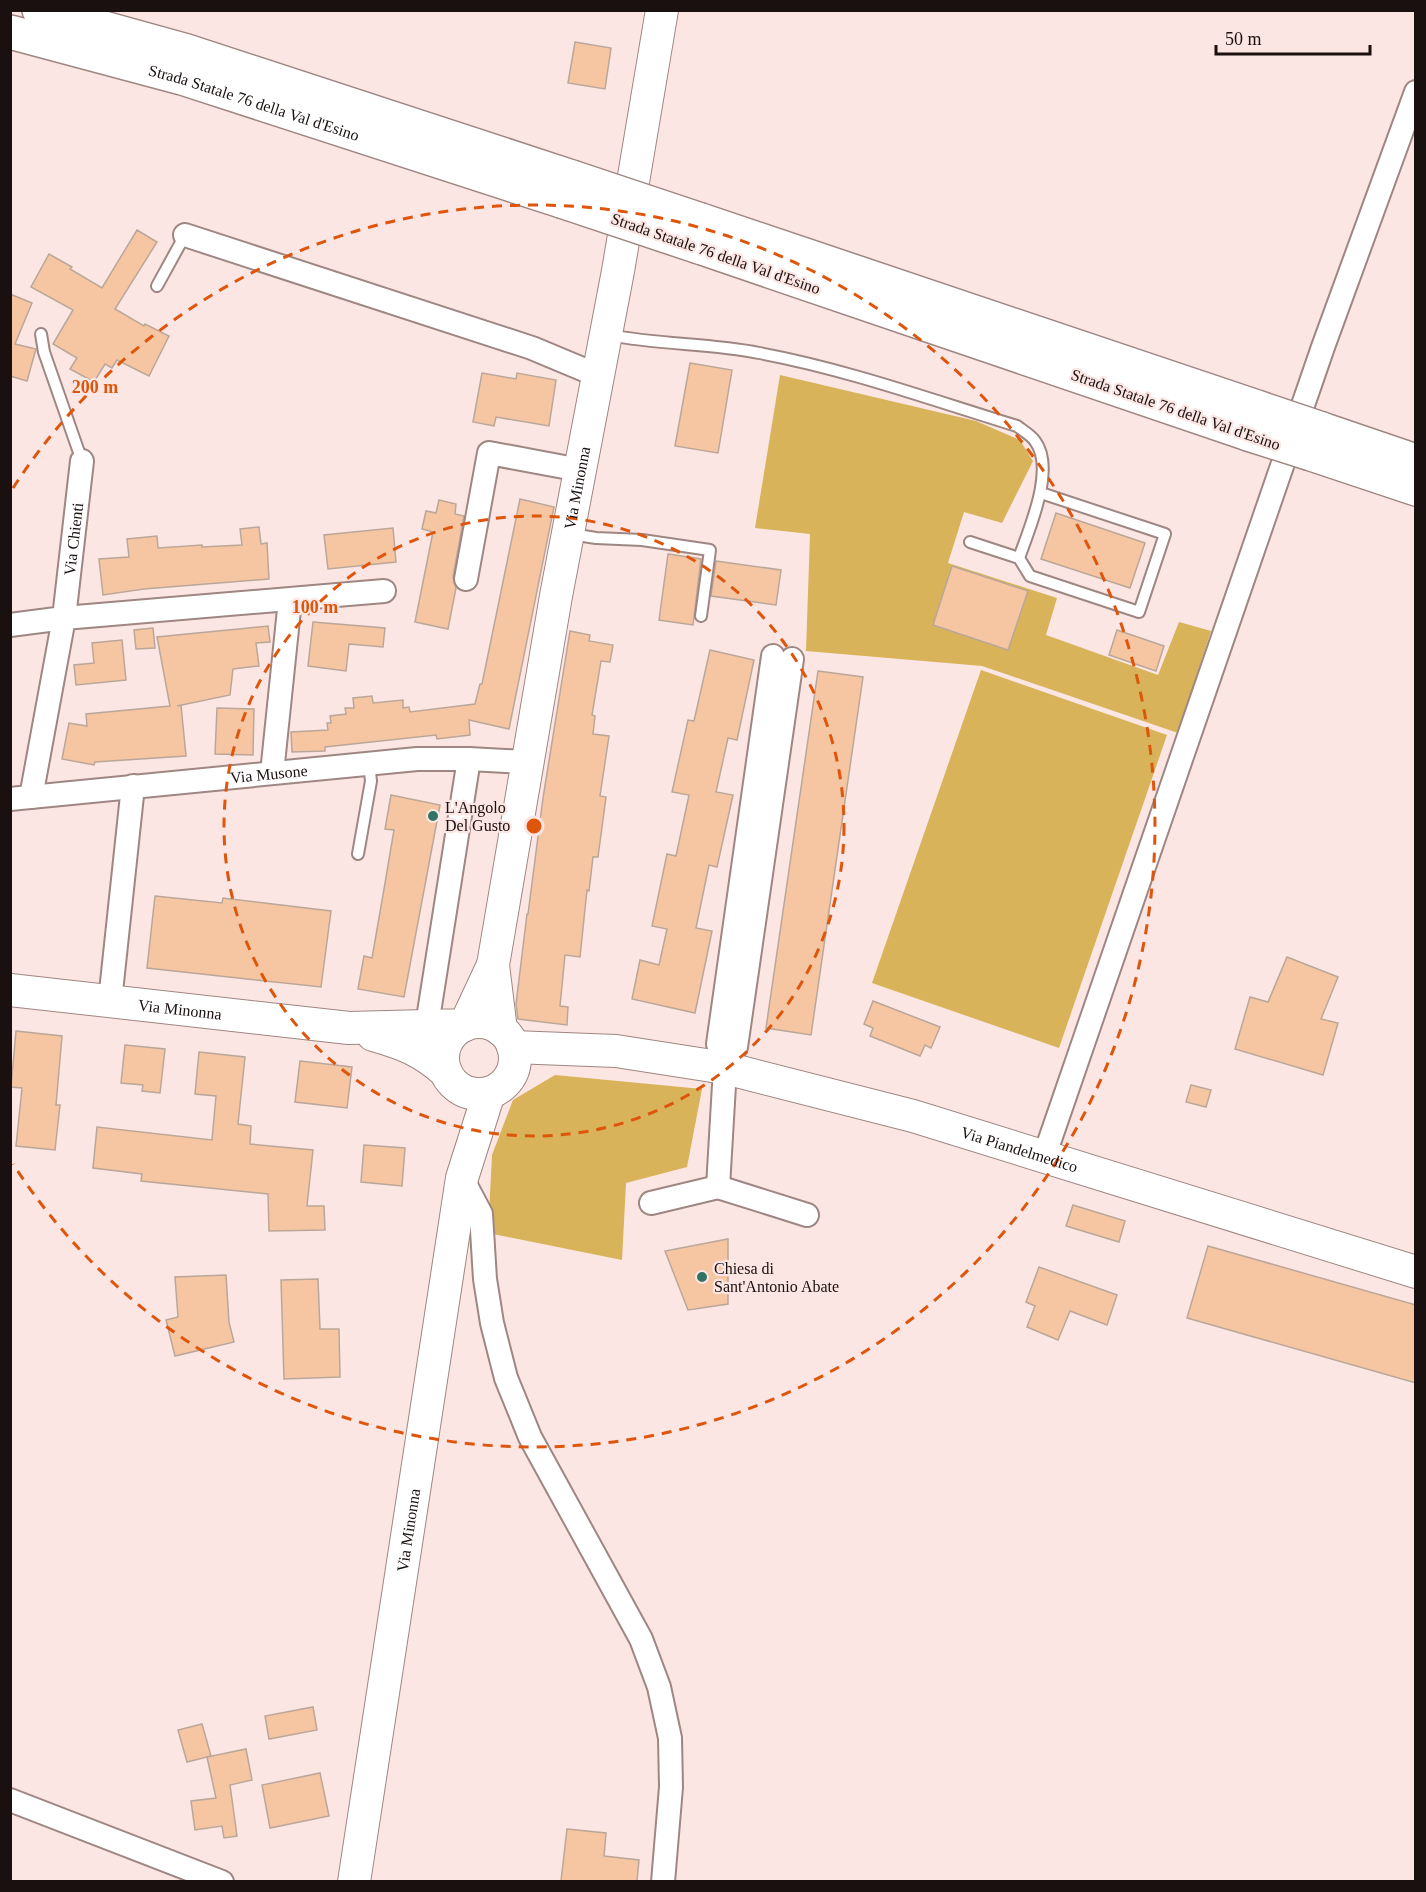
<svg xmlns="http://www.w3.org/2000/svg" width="1426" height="1892" font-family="Georgia,serif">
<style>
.green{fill:#d8b359}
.building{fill:#f6c6a3;stroke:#bba799;stroke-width:1.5}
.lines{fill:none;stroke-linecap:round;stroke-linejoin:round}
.lane-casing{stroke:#9e8682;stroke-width:14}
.street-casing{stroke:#9e8682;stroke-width:26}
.secondary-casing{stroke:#9e8682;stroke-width:34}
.highway-casing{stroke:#9e8682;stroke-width:36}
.lane{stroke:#fff;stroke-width:10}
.street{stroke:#fff;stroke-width:22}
.secondary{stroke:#fff;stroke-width:32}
.highway{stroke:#fff;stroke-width:33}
.highway-bridge-casing{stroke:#9e8682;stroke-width:36;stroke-linecap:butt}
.highway-bridge{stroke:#fff;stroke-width:33}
.ring{fill:none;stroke:#de550c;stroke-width:3;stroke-dasharray:10 8}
.poi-dot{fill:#317365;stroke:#fce6e3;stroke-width:2}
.labels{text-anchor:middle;stroke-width:4.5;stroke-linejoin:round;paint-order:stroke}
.street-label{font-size:16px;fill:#19100f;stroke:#fce6e3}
.poi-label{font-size:16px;fill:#19100f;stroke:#fce6e3;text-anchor:start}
.centre{fill:#de550c;stroke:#fce6e3;stroke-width:3}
.ring-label{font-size:18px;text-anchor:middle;font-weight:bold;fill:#de550c;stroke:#fce6e3;stroke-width:4.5;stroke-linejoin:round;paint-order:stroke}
</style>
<rect width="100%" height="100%" fill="#fce6e3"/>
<g class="green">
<path d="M 780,375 L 976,421 L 1020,440 L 1033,461 L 1002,523 L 964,512 L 948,563 L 1057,598 L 1046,635 L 1158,675 L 1179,622 L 1211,631 L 1178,733 L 982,666 L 806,651 L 810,534 L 755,528 Z"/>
<path d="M 981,670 L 1167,735 L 1059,1048 L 872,983 Z"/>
<path d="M 555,1075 L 702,1089 L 687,1167 L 626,1183 L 622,1260 L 488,1233 L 492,1155 L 513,1100 Z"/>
</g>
<g class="building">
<path d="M 575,42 L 611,48 L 605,89 L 568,83 Z"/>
<path d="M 137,230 L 157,242 L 115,309 L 144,326 L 145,324 L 169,336 L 149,376 L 117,360 L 112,368 L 105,364 L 94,382 L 70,369 L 77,358 L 53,344 L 73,310 L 31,287 L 49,254 L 72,267 L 70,269 L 102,288 Z"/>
<path d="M 10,294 L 32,303 L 15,344 L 36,349 L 27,381 L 10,376 Z"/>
<path d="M 690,363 L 732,370 L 718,453 L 675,446 Z"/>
<path d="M 482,373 L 516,379 L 517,373 L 556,380 L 549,426 L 496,417 L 494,426 L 473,422 Z"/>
<path d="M 520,499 L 554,507 L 509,729 L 469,720 L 470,735 L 437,739 L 436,735 L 325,747 L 325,751 L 292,752 L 291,732 L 328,730 L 327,723 L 331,723 L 330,716 L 346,714 L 345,708 L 354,708 L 353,698 L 372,696 L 373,703 L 403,700 L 403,708 L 409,707 L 410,712 L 475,704 L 480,684 L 482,684 Z"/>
<path d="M 439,500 L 456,504 L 455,514 L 464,516 L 453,577 L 456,588 L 448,629 L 415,622 L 433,532 L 422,529 L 426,511 L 436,513 Z"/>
<path d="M 1056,513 L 1145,543 L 1130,588 L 1041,559 Z"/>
<path d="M 259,527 L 261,544 L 267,543 L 269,579 L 144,589 L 103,595 L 99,559 L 129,557 L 127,539 L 157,536 L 158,548 L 202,545 L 202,547 L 242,545 L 240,529 Z"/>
<path d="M 393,528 L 396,562 L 328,569 L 324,535 Z"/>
<path d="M 668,554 L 701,559 L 693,625 L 659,620 Z"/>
<path d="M 716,561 L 781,570 L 776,605 L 711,596 Z"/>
<path d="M 952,566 L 1028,591 L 1008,650 L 933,625 Z"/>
<path d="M 313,622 L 385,628 L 383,647 L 349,644 L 346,671 L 308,666 Z"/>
<path d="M 268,626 L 270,642 L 256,643 L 259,666 L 233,669 L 230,695 L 177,706 L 181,705 L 186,756 L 95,762 L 94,765 L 62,759 L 69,723 L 87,726 L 86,714 L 170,706 L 157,637 Z"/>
<path d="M 153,628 L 155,648 L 136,649 L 134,630 Z"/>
<path d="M 1117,630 L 1164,646 L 1156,671 L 1109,655 Z"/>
<path d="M 570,631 L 590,635 L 589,641 L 613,645 L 610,662 L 601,661 L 592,715 L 595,716 L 593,734 L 609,736 L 600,796 L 606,797 L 598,857 L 593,857 L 589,891 L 587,890 L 580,957 L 565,955 L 560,1006 L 568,1007 L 567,1025 L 518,1019 L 516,1004 L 527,914 L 528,914 L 543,798 Z"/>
<path d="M 122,640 L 126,680 L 76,685 L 74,665 L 94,663 L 92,643 Z"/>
<path d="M 710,650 L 754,660 L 737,740 L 728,738 L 716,792 L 733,795 L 717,867 L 709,865 L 696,928 L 712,931 L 695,1013 L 632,999 L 640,960 L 659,965 L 667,929 L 652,926 L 667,854 L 676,856 L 689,795 L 672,792 L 688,720 L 694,721 Z"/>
<path d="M 818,671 L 863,677 L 811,1035 L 766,1028 Z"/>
<path d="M 217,708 L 254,709 L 253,755 L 215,754 Z"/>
<path d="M 391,795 L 440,805 L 404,997 L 358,989 L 364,956 L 372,958 L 383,895 L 394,830 L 385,829 Z"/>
<path d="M 155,896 L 222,903 L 223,898 L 331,911 L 321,987 L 147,968 Z"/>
<path d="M 1287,957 L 1338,977 L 1321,1019 L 1338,1023 L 1323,1075 L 1235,1049 L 1250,997 L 1268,1002 Z"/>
<path d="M 873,1001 L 940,1027 L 931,1048 L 925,1045 L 920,1056 L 870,1036 L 873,1028 L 864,1024 Z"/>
<path d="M 16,1031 L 62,1036 L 56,1105 L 60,1105 L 55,1150 L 16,1146 L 22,1088 L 11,1087 Z"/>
<path d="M 125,1045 L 165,1049 L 160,1093 L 142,1091 L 143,1085 L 121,1083 Z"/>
<path d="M 199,1052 L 245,1057 L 238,1124 L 251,1126 L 250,1144 L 313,1150 L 307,1206 L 324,1206 L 325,1230 L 269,1231 L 268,1194 L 141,1181 L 142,1174 L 93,1168 L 97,1127 L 212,1140 L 216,1096 L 195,1094 Z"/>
<path d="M 300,1061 L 352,1067 L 347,1108 L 295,1102 Z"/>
<path d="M 1191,1085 L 1211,1090 L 1206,1107 L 1186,1102 Z"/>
<path d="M 364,1145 L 405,1148 L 402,1186 L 361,1182 Z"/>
<path d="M 1073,1205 L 1125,1221 L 1119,1242 L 1066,1226 Z"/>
<path d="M 728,1239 L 728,1304 L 688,1310 L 665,1251 Z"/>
<path d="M 1208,1246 L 1416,1305 L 1416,1383 L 1187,1318 Z"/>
<path d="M 1039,1267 L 1117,1295 L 1107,1325 L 1070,1311 L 1058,1340 L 1027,1327 L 1035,1306 L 1026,1302 Z"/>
<path d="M 226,1275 L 229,1322 L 234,1342 L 175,1356 L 166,1320 L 178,1317 L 175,1277 Z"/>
<path d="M 318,1279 L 320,1329 L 339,1329 L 340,1377 L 284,1379 L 281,1280 Z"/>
<path d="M 313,1707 L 317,1730 L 269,1739 L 265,1716 Z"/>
<path d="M 202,1724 L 211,1756 L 187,1762 L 178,1730 Z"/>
<path d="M 246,1749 L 252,1780 L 230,1785 L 237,1836 L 224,1838 L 222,1826 L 195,1830 L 191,1801 L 216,1798 L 207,1757 Z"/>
<path d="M 320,1773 L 329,1816 L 270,1828 L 262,1785 Z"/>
<path d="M 567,1829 L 606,1833 L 604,1856 L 639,1860 L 637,1881 L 561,1881 Z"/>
</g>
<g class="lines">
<defs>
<g id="lane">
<path d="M 157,286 L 185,235"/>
<path d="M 41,334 L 44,352 L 82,461"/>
<path d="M 610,335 C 659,345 710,343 759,353 C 846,369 932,400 1017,426 C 1022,430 1031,435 1035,441 C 1056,469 1029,529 1019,558"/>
<path d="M 571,534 L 596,538 L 642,540 L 710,550 L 701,616"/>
<path d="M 970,542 L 1019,558 L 1030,576 L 1139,612 L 1165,534 L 1041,493"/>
<path d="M 358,854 L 371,781 L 369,763"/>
</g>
<g id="street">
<path d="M 185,235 L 532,348 L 599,376"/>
<path d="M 466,579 L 489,453 L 580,470"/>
<path id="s1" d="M 10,625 L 64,618 L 82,461"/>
<path d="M 272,773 L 290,600"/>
<path d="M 31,797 L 64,618 L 384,591"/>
<path id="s2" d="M 10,799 L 417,759 L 469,759 L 526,762"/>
<path d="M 110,1001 L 133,786"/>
<path d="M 427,1025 L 469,759"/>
<path d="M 725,1068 L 736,1047 L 792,659"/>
<path d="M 1044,1157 L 1323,347 L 1416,92"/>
<path d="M 462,1178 L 481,1214 L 485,1279 L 492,1323 L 506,1378 L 530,1437 L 641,1639 L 659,1687 L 670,1738 L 671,1787 L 663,1882"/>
<path d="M 718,1187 L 807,1215"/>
<path d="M 651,1203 L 718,1187 L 725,1068 L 718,1044 L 773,656"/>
<path d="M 10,1800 L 222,1882"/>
</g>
<g id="secondary">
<path id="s3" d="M 10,990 L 349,1028 L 465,1025 L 493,965"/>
<circle cx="479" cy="1058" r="36"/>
<path id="s4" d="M 501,1030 L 493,965 L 556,596 L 618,271 L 662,10"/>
<path d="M 373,1035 C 404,1044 421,1050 446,1072"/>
<path id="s5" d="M 513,1047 L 616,1051 L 725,1068 L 913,1116 L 1416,1272"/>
<path id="s6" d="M 354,1882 L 462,1178 L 489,1093"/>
</g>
<g id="highway">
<path d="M 39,10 L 187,51 L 572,177"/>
<path id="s7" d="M 10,32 L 182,78 L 561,201"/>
<path d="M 701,220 L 1257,407"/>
<path d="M 699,247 L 1248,434"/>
<path d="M 1322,429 L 1416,461"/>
<path d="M 1311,454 L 1416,489"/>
</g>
</defs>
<use href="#lane" class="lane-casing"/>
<use href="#street" class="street-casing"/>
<use href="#secondary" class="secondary-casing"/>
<use href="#highway" class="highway-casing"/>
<use href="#lane" class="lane"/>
<use href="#street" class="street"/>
<use href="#secondary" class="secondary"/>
<use href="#highway" class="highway"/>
<defs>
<g id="highway-bridge">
<path d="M 572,177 L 701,220"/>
<path d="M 561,201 L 699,247"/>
<path d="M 1257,407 L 1322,429"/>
<path d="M 1248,434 L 1311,454"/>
</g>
</defs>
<use href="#highway-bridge" class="highway-bridge-casing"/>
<use href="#highway-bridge" class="highway-bridge"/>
</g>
<g class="ring">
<circle cx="534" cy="826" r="310"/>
<path d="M13 488A621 621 0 1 1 13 1164"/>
</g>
<g class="poi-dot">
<circle cx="433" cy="816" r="6"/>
<circle cx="702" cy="1277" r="6"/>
</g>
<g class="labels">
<g class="street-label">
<text dy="6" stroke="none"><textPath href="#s7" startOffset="254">Strada Statale 76 della Val d'Esino</textPath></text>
<text transform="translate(716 253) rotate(19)" y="6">Strada Statale 76 della Val d'Esino</text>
<text transform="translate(1176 409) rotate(19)" y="6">Strada Statale 76 della Val d'Esino</text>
<text dy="6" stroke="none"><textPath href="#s4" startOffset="550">Via Minonna</textPath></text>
<text dy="6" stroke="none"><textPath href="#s1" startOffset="134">Via Chienti</textPath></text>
<text dy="6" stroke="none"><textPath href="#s2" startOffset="260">Via Musone</textPath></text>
<text dy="6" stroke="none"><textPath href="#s3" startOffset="171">Via Minonna</textPath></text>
<text dy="6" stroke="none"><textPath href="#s5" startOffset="519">Via Piandelmedico</textPath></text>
<text dy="6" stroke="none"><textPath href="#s6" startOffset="356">Via Minonna</textPath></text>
</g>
<g class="poi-label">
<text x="445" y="813">L'Angolo<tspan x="445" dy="18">Del Gusto</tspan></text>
<text x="714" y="1274">Chiesa di<tspan x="714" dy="18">Sant'Antonio Abate</tspan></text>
</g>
</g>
<circle cx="534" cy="826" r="9" class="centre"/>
<g class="ring-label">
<text x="95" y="393">200 m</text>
<text x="315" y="613">100 m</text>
</g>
<rect width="1426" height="1892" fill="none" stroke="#19100f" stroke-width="24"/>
<path d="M1216 45v9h154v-9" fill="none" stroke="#19100f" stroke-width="3"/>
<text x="1225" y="45" font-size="18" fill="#19100f" stroke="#fce6e3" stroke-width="4.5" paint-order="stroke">50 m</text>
</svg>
